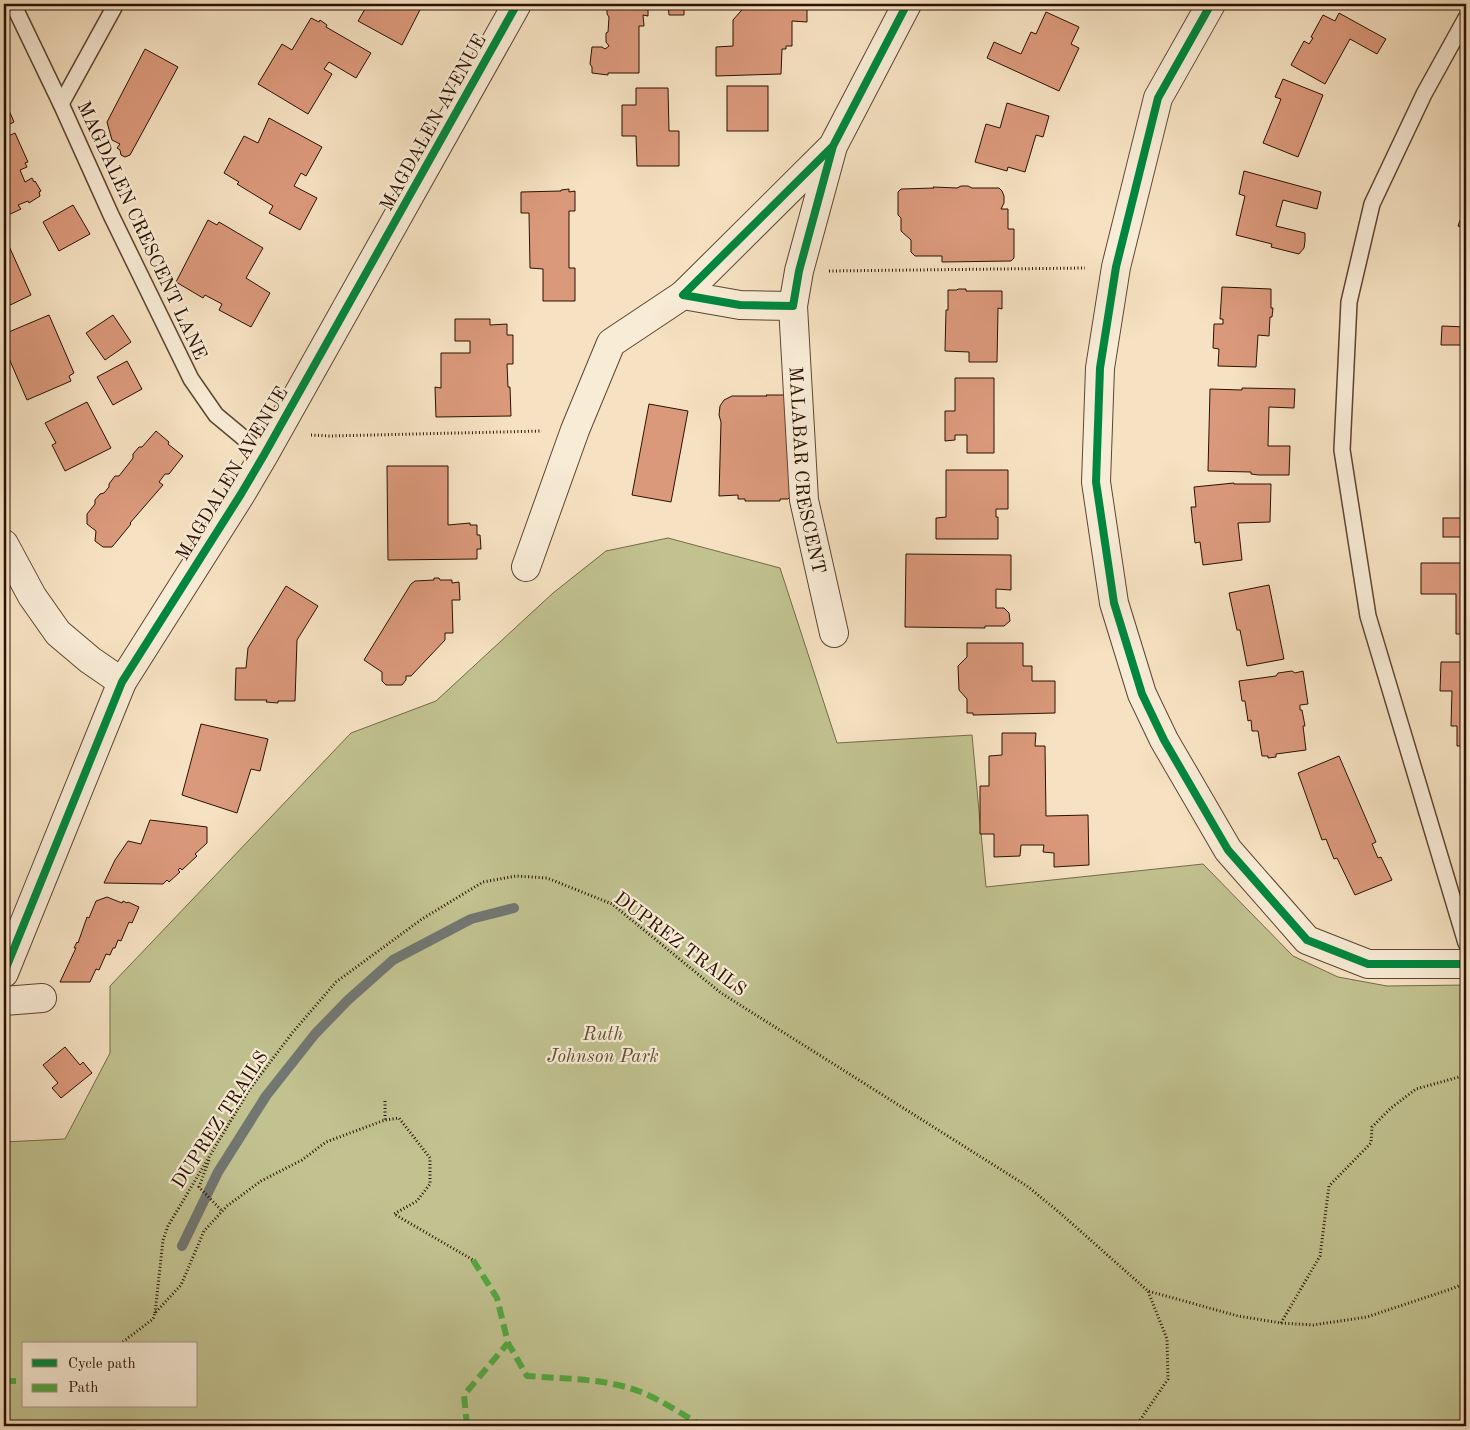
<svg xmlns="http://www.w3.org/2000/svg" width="1470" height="1430" font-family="'Old Standard TT',serif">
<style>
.green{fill:#c1c290;stroke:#766a48;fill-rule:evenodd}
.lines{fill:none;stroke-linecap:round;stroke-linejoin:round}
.stream{stroke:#727772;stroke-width:10}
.building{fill:#db997c;stroke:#2a1100}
.service-casing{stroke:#5d4530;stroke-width:18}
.minor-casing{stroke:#5d4530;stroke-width:30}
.path{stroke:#2a1100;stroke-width:3;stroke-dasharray:1 2.5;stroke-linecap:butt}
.service{stroke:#f9ecd7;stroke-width:15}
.minor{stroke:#f9ecd7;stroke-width:28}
.quiet{stroke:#53a840;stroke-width:6;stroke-dasharray:12 6;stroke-linecap:butt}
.cycleway-casing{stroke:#f9ecd7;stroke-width:11}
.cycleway{stroke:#00873e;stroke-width:8}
.labels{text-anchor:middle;stroke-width:4.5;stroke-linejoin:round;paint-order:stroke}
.street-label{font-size:19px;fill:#2a1100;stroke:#f9ecd7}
.park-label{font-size:19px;font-style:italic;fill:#5f4f32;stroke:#f9ecd7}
</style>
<rect width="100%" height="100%" fill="#f6e2c2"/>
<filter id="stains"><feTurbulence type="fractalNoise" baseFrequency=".004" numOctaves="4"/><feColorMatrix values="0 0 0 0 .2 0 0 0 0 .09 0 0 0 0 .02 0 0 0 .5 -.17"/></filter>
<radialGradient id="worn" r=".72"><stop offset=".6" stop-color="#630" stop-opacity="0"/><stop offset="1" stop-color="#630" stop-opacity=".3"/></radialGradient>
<path class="green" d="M 668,538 L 780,568 L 837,743 L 972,735 L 986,887 L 1203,864 L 1293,956 L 1338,977 L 1387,986 L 1466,985 L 1466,1426 L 4,1426 L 4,1254 L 8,1249 L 4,1203 L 4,1142 L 65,1139 L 110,1053 L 110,986 L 351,733 L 436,701 L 553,593 L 606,551 ZM 24,1344 L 196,1344 L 196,1406 L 24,1406 Z"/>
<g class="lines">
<path class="stream" d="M 182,1246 L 218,1172 L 266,1096 L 315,1034 L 348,1000 L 393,960 L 471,919 L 514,908"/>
</g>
<g class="building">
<path d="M 368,4 L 423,4 L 402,45 L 358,21 Z"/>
<path d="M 607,4 L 648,4 L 648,16 L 643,15 L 644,26 L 639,26 L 639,73 L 608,73 L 608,75 L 592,73 L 592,67 L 590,64 L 592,47 L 602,47 L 605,49 L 609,46 L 606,42 L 606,33 L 608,32 L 609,17 L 607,14 Z"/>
<path d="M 668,4 L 684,4 L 684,15 L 669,15 Z"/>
<path d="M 747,4 L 807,4 L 807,22 L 792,21 L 792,46 L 786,46 L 786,49 L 782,49 L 781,74 L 716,76 L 716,47 L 733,46 L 733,20 Z"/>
<path d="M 1046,12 L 1079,27 L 1071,44 L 1079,48 L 1059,91 L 987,58 L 994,42 L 1021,54 L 1031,32 L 1036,34 Z"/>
<path d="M 1339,13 L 1386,39 L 1377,54 L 1350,39 L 1325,84 L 1291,65 L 1304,41 L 1309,44 L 1313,38 L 1311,37 L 1323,15 L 1335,21 Z"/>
<path d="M 311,18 L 319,22 L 320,20 L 327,25 L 326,27 L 371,53 L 356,78 L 329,62 L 324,69 L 332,74 L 308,114 L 258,84 L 282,44 L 292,50 Z"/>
<path d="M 145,49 L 178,67 L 130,155 L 125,157 L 121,155 L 120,150 L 117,148 L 120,144 L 112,140 L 107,122 Z"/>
<path d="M 1283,79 L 1323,95 L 1298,157 L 1263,143 L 1281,99 L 1275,97 Z"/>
<rect x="727" y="86" width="41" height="45"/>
<path d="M 636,88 L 668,88 L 669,131 L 679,131 L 679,166 L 637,166 L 636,136 L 622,136 L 622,105 L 636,105 Z"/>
<path d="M 4,99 L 14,122 L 4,127 Z"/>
<path d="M 1007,103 L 1049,116 L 1043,137 L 1036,135 L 1025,172 L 1008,167 L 1007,171 L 975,162 L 986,124 L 1000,128 Z"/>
<path d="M 269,118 L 322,147 L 306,176 L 301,173 L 294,186 L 317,198 L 300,230 L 269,213 L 273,206 L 237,184 L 239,182 L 224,173 L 244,136 L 258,143 Z"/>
<path d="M 15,133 L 28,162 L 25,163 L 27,167 L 20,170 L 25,182 L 32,178 L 34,182 L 35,181 L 41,191 L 39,192 L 40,196 L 29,203 L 28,201 L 18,205 L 21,209 L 4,217 L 4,138 Z"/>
<path d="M 1244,171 L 1321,192 L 1317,209 L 1283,200 L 1276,226 L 1305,233 L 1305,241 L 1304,248 L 1299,254 L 1271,247 L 1272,244 L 1236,235 L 1245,196 L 1239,194 Z"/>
<path d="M 961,186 L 968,186 L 972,188 L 999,188 L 1002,191 L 1004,196 L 1004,203 L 1001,209 L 1008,209 L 1008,229 L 1014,229 L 1014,258 L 1011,261 L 942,262 L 942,256 L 915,256 L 911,252 L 911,240 L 901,231 L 901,218 L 898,215 L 898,192 L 901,189 L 934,188 L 933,187 L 957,188 Z"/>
<path d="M 569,189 L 569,192 L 575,191 L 575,211 L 569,211 L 569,268 L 575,268 L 575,301 L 543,301 L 543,269 L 530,268 L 529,213 L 521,213 L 521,192 L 561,191 L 561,190 Z"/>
<path d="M 1466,204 L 1466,229 L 1458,226 Z"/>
<path d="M 73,205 L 90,234 L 59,251 L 43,222 Z"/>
<path d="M 208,220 L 217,225 L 219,222 L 263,248 L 246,278 L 270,293 L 251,327 L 219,310 L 222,304 L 205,295 L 203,298 L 176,282 Z"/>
<path d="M 4,235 L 31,295 L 4,308 Z"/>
<path d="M 1222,287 L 1271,289 L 1271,308 L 1273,308 L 1272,317 L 1270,317 L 1269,336 L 1258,335 L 1256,367 L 1218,366 L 1219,349 L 1213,348 L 1214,324 L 1223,324 L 1223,319 L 1220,319 Z"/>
<path d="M 958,289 L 966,289 L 966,291 L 1002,291 L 1002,309 L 998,308 L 997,362 L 969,362 L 969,352 L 945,351 L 946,310 L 948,310 L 948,290 L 957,290 Z"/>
<path d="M 49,315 L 74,373 L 69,376 L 71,381 L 27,400 L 4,347 L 4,334 Z"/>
<path d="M 113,315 L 131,342 L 105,360 L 86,333 Z"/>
<path d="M 455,319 L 490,319 L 490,325 L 507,324 L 507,335 L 513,335 L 513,364 L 507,364 L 508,387 L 510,387 L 511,416 L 436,417 L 435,387 L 441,388 L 441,353 L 470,353 L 470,341 L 455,341 Z"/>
<path d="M 1442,326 L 1466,327 L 1466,345 L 1441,345 Z"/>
<path d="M 127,361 L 142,389 L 113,405 L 97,377 Z"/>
<path d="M 955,378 L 994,378 L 994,453 L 967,453 L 967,435 L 955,435 L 955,440 L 945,441 L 945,411 L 955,411 Z"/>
<path d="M 1242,388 L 1295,389 L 1294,408 L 1269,407 L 1268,446 L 1290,446 L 1289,475 L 1259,475 L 1251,474 L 1251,472 L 1208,471 L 1210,389 L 1242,390 Z"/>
<path d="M 766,395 L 791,395 L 793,494 L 788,499 L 780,499 L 780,501 L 745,501 L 745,499 L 738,499 L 738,495 L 719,496 L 721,422 L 719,415 L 720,406 L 724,400 L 732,396 L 767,396 Z"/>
<path d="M 87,402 L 111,448 L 65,471 L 52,445 L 56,443 L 45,423 Z"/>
<path d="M 649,404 L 688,411 L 671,502 L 632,495 Z"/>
<path d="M 156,431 L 169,442 L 168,444 L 183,456 L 169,474 L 165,474 L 159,482 L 163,485 L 130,523 L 131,524 L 112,547 L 103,547 L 95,541 L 96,531 L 87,524 L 87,514 L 95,504 L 95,500 L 100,494 L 104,493 L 109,487 L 109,484 L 115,476 L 119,476 L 130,462 L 133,458 L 133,454 L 139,447 L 142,447 Z"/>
<path d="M 387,466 L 448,466 L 448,525 L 470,523 L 470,525 L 477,525 L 477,535 L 480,535 L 481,549 L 477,549 L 477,559 L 388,560 Z"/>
<path d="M 946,470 L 1008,470 L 1008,509 L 996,509 L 996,517 L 998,517 L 998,539 L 936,539 L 936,518 L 946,517 Z"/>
<path d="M 1234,483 L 1234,484 L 1271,484 L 1270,522 L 1238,523 L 1242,560 L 1203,565 L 1200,542 L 1195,543 L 1191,507 L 1196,507 L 1194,487 Z"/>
<rect x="1443" y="518" width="23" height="19"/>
<path d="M 906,554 L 1011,555 L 1011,590 L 996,589 L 996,608 L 1004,608 L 1009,613 L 1010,621 L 1004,626 L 985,626 L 985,628 L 905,627 Z"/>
<path d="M 1466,562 L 1466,634 L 1456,634 L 1456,594 L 1421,594 L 1421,563 L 1466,563 Z"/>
<path d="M 434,578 L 439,578 L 440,580 L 452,580 L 452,583 L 459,582 L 460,600 L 452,600 L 453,633 L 445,633 L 445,640 L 411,676 L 406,676 L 406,680 L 402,685 L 386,685 L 382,681 L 382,672 L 364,660 L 411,584 L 415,581 L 434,580 Z"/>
<path d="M 1269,585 L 1284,659 L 1247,666 L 1240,630 L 1237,630 L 1229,593 Z"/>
<path d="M 286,586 L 318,606 L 297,640 L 295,701 L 278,701 L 278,703 L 266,702 L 267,700 L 235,700 L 236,668 L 246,668 L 248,648 Z"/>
<path d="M 967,643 L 1023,643 L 1023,666 L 1032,666 L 1032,681 L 1055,681 L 1055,713 L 973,715 L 973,713 L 967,713 L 967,699 L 959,690 L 958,666 L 967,657 Z"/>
<path d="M 1441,662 L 1466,662 L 1466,746 L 1457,746 L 1457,726 L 1451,726 L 1452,691 L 1440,691 Z"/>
<path d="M 1292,671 L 1295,673 L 1303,671 L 1308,704 L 1300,705 L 1300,710 L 1302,710 L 1305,726 L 1303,726 L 1306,750 L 1276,754 L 1276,757 L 1268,758 L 1268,756 L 1262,756 L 1258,731 L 1252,731 L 1251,720 L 1248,721 L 1245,701 L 1242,701 L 1239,681 L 1276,676 L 1278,673 Z"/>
<path d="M 201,724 L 268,739 L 260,771 L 251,769 L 237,813 L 182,795 Z"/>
<path d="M 1002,733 L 1036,733 L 1035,746 L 1045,746 L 1046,816 L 1088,815 L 1089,865 L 1054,867 L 1054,853 L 1043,852 L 1044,845 L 1021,845 L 1020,856 L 994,857 L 994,834 L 980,834 L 980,786 L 989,786 L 989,756 L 1002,755 Z"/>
<path d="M 1339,756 L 1376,842 L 1372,844 L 1378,858 L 1381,857 L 1392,880 L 1355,895 L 1337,858 L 1334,859 L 1326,839 L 1322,840 L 1298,773 Z"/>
<path d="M 150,820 L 207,827 L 207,843 L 195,854 L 197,856 L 182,870 L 180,868 L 178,870 L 180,872 L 169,882 L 167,880 L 163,884 L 104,883 L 115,860 L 128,841 L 141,844 Z"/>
<path d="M 107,897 L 122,903 L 123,901 L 127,903 L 128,902 L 139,907 L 132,923 L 129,922 L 121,941 L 118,940 L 115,948 L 113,948 L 110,955 L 106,954 L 99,970 L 96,969 L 90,982 L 60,982 L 76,948 L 74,948 L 77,942 L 78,943 L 87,917 L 89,918 L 96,901 Z"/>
<path d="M 65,1047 L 80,1065 L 83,1062 L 92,1073 L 61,1098 L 52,1088 L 58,1083 L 43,1065 Z"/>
</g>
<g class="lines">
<defs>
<g id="service">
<path d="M 13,4 L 61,104 L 111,215 L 191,379 L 216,415 L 264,455"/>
<path d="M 1466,18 L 1424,94 L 1372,204 L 1349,302 L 1342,450 L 1368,616 L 1466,943"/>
<path d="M 61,104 L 116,4"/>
</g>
<g id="minor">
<path d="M 1211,4 L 1158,98 L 1116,267 L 1100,368 L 1096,482 L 1114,603 L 1142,694 L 1164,740 L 1228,850 L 1307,940 L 1368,964 L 1466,964"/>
<path d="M 833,146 L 683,295 L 740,305 L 793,306 L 799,271 L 833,146 L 907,4"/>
<path id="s1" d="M 793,306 L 804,500 L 834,633"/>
<path d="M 4,544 L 32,596 L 58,633 L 90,660 L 122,682"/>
<path d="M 526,567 L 575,430 L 611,343 L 683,295"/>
<path d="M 4,973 L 122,682 L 241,494 L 264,455 L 517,4"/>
<path d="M 4,1001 L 42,998"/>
</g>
</defs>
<use href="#service" class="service-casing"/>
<use href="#minor" class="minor-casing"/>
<g class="path">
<path d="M 829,271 L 1085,268"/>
<path d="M 311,435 L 330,436 L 542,431"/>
<path d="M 385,1101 L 385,1120"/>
<path d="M 209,1160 L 199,1187 L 222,1211"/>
<path d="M 155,1313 L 163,1240 L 168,1226 L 249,1090 L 293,1032 L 336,982 L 422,919 L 483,882 L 516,876 L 547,878 L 612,904 L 721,993 L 1027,1186 L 1060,1213 L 1148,1291 L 1238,1316 L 1281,1323 L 1313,1325 L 1367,1317 L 1451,1289 L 1466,1283"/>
<path d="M 1281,1323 L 1320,1256 L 1329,1186 L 1371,1143 L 1372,1127 L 1391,1108 L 1416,1089 L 1459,1077 L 1466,1077"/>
<path d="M 120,1344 L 153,1319 L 155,1313 L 181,1285 L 204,1231 L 227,1206 L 261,1181 L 302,1160 L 326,1142 L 385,1120 L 399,1118 L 430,1158 L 430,1184 L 417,1201 L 394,1214 L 473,1260"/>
<path d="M 1136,1426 L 1168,1379 L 1167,1339 L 1148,1291"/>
</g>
<use href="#service" class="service"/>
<use href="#minor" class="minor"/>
<g class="quiet">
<path d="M 473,1260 L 497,1298 L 508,1343 L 527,1376 C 565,1379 605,1378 641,1392 C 661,1400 684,1415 702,1426"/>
<path d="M 4,1381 L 24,1381"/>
<path d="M 467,1426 L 464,1395 L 508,1343"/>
</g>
<defs>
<g id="cycleway">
<path d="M 1211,4 L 1158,98 L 1116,267 L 1100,368 L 1096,482 L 1114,603 L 1142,694 L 1164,740 L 1228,850 L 1307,940 L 1368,964 L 1466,964"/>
<path d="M 833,146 L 683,295 L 740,305 L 793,306 L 799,271 L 833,146 L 907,4"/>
<path d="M 4,973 L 122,682 L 241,494 L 264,455 L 517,4"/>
</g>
</defs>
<use href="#cycleway" class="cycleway-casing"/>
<use href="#cycleway" class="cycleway"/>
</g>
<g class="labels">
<g class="street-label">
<text transform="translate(432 122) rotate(-61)" y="7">MAGDALEN AVENUE</text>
<text transform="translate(143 230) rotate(65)" y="7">MAGDALEN CRESCENT LANE</text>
<text dy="7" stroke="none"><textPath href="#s1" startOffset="165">MALABAR CRESCENT</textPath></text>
<text transform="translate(231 473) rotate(-59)" y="7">MAGDALEN AVENUE</text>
<text transform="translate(681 943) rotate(37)" y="7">DUPREZ TRAILS</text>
<text transform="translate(219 1119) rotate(-57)" y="7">DUPREZ TRAILS</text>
</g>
<g class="park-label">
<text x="603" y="1040">Ruth<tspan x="603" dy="22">Johnson Park</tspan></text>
</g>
</g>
<rect width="1470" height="1430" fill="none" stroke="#f6e2c2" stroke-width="20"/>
<rect x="5" y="5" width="1460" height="1420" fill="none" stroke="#2a1100" stroke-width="2.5"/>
<rect x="10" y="10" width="1450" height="1410" fill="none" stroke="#2a1100"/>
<rect x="22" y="1342" width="175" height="65" fill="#f9ecd7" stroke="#a69481"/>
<rect x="32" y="1359" width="25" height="8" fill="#00873e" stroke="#a69481"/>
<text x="68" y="1368" font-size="15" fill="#2a1100">Cycle path</text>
<rect x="32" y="1384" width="25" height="8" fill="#53a840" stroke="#a69481"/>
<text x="68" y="1392" font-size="15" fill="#2a1100">Path</text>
<rect width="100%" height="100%" filter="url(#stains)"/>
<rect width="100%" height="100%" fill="url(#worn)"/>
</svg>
